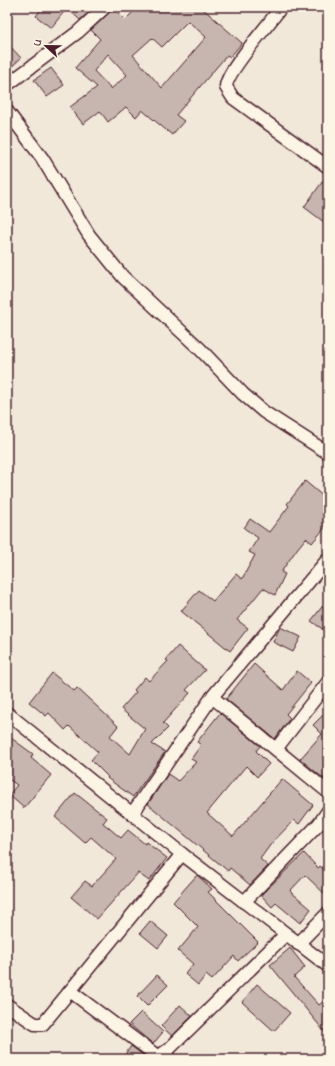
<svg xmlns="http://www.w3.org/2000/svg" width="335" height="1066" font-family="'Indie Flower',sans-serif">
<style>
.building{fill:#c7b6af;stroke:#4a1f2b;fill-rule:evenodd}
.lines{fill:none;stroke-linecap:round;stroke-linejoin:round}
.street-casing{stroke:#4a1f2b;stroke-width:15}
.street{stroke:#fcf5e5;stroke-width:12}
</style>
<rect width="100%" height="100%" fill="#f1e8da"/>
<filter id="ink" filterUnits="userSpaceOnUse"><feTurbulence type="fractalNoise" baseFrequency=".025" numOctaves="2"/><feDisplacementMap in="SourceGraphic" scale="8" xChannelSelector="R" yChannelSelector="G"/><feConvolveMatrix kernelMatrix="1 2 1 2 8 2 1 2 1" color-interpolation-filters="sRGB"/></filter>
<g filter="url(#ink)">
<g class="building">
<path d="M 43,7 L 94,7 L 80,20 L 67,8 L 51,28 L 36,16 Z"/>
<path d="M 112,7 L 125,20 L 138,7 L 201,7 L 242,43 L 230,57 L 227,55 L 176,115 L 184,121 L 172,135 L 142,110 L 136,117 L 126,107 L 108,122 L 100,111 L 83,124 L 70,107 L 97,87 L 75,68 L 100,39 L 91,30 L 110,12 ZM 188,21 L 206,37 L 162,88 L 133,55 L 152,38 L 162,47 ZM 108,54 L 127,75 L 111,89 L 94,71 Z"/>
<path d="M 7,43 L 21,58 L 7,71 Z"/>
<path d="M 51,68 L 64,85 L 47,97 L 34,80 Z"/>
<path d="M 328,174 L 328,225 L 304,207 Z"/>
<path d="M 305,481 L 325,498 L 324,499 L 328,503 L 328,524 L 312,543 L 306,538 L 297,549 L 281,572 L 285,574 L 275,595 L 263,588 L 237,620 L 248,628 L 230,651 L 181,611 L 199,590 L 213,601 L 236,574 L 242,579 L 255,555 L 249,552 L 258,538 L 244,528 L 250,519 L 269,532 L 289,506 L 287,504 Z"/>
<path d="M 328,599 L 328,633 L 311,621 Z"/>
<path d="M 280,627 L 301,637 L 293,652 L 273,642 Z"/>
<path d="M 178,646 L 205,670 L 186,690 L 190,693 L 163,723 L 168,728 L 152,744 L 165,752 L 133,797 L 107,778 L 108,777 L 91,760 L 98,752 L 69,726 L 65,730 L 49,713 L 46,716 L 29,702 L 52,673 L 74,691 L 77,688 L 118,726 L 110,736 L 130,754 L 145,729 L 121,709 L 136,692 L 134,690 L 145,677 L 149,681 L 168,661 L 166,660 Z"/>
<path d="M 254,664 L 283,690 L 297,671 L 311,683 L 286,714 L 290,718 L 275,739 L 226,699 Z"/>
<path d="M 328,710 L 328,782 L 300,759 L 322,734 L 313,725 Z"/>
<path d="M 220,713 L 260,746 L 256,751 L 269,764 L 257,777 L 246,766 L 207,813 L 233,836 L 282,779 L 313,805 L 299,824 L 294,820 L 271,844 L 260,859 L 268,866 L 250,885 L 230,868 L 228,871 L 148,804 L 168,774 L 178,781 L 196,762 L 191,759 L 201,745 L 197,742 Z"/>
<path d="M 7,735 L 33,754 L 31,758 L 51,775 L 24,808 L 9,795 L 17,785 L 7,778 Z"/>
<path d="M 75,793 L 107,818 L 103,823 L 121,838 L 128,830 L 145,844 L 146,842 L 167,858 L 149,881 L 138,873 L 97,919 L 71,897 L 85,881 L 92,886 L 116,859 L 91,837 L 85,843 L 55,817 Z"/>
<path d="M 304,853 L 318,868 L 320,866 L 328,874 L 328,897 L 305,875 L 290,891 L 311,909 L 300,923 L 276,903 L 272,907 L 261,895 Z"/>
<path d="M 197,875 L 212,889 L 208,892 L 258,942 L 238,961 L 234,956 L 212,980 L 206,975 L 198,985 L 185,974 L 193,964 L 178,951 L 198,927 L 173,902 Z"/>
<path d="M 150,921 L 168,936 L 158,948 L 140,933 Z"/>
<path d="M 290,948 L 305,967 L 294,977 L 319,1005 L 328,997 L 328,1036 L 270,965 Z"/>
<path d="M 157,975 L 168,985 L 147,1006 L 137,996 Z"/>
<path d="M 257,984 L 290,1013 L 274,1031 L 242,1002 Z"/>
<path d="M 180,1005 L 192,1016 L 172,1036 L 161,1026 Z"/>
<path d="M 141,1012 L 163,1032 L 153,1044 L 129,1024 Z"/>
<path d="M 131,1046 L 143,1055 L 140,1059 L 122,1059 Z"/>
</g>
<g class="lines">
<defs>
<g id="street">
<path d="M 281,7 C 270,24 226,71 226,87 L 233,98 L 328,167"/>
<path d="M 7,85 L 78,32 L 105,7"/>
<path d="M 7,111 L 42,158 L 89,235 L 123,277 L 200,349 L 243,394 L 264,412 L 328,453"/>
<path d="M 212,697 L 328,792"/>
<path d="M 7,713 L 182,854 L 328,966"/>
<path d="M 276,749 L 328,682"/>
<path d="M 132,814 L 212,697 L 328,559"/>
<path d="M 244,902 L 319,824 L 328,811"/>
<path d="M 298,944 L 328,913"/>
<path d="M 70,991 L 153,1053 L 159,1056 L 168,1050 L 286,934"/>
<path d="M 7,1005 L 35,1024 L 43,1024 L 182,854"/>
</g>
</defs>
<use href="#street" class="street-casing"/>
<use href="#street" class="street"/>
</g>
</g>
<rect width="335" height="1066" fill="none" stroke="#fcf5e5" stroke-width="24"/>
<rect x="12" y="12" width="311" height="1042" fill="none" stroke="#4a1f2b" stroke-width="1.5" filter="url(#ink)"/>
<g transform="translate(46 46) rotate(292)" stroke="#fcf5e5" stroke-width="3" paint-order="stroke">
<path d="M0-3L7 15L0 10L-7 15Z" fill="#4a1f2b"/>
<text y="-6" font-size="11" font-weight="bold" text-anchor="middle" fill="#4a1f2b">U</text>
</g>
</svg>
